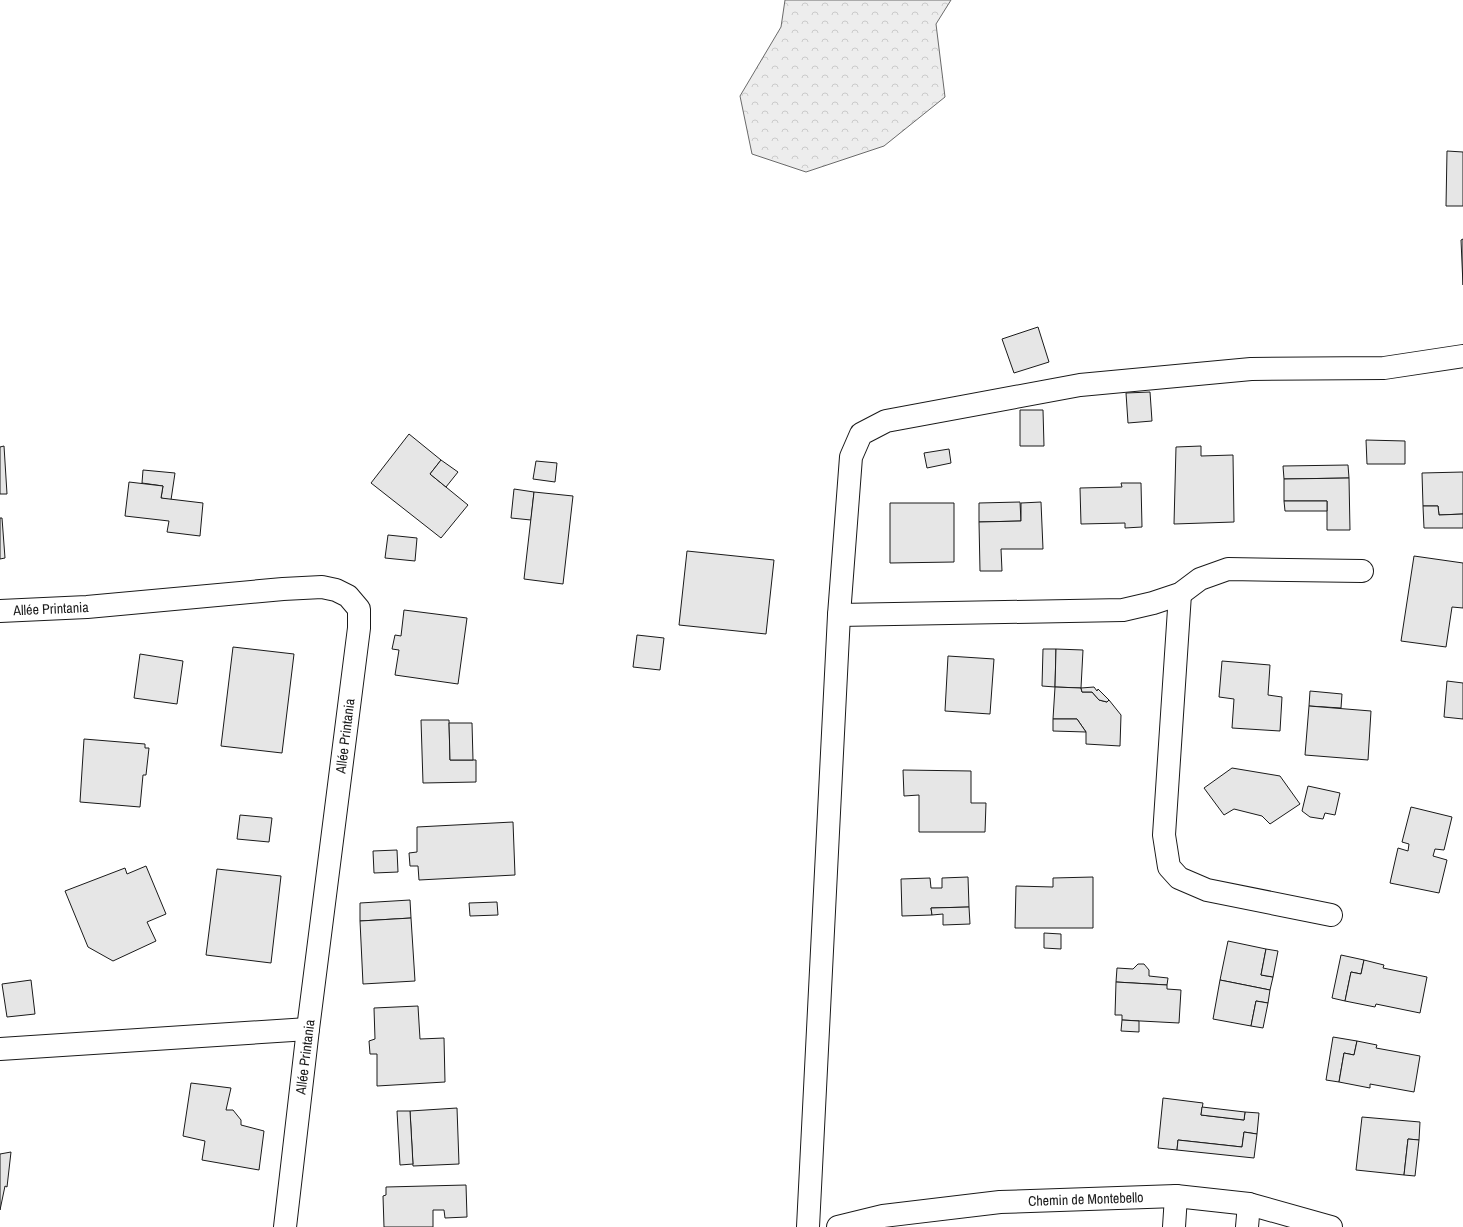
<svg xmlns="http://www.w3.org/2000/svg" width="1463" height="1227" font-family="'Archivo Narrow',sans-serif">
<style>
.forest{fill:url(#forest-crowns);stroke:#6a6a6a}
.building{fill:#e6e6e6;stroke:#1a1a1a}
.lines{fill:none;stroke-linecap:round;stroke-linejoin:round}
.minor-casing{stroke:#1a1a1a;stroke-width:24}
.minor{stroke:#fff;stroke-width:22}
.labels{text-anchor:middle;stroke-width:3;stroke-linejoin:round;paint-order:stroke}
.street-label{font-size:14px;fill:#1a1a1a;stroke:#fff}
</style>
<defs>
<pattern id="forest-crowns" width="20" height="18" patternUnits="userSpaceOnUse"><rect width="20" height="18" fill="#ededed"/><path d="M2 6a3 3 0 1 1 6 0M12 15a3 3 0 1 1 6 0" fill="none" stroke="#cbcbcb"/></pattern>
</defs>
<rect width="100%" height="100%" fill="#fff"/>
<path class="forest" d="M 785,0 L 951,0 L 936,24 L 945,97 L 884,146 L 806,172 L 752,154 L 740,96 L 781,27 Z"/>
<g class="building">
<path d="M 1447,151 L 1463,152 L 1463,206 L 1446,206 Z"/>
<path d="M 1463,239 L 1463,285 L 1461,240 Z"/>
<path d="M 1038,327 L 1049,362 L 1014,373 L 1002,339 Z"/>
<path d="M 1150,392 L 1152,421 L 1128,423 L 1126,393 Z"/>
<path d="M 1020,410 L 1043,410 L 1044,446 L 1020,446 Z"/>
<path d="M 409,434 L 441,460 L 430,474 L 468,505 L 441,538 L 371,483 Z"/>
<path d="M 1366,440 L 1405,441 L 1405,464 L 1367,464 Z"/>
<path d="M 4,446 L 7,494 L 0,494 L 0,447 Z"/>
<path d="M 1201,446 L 1201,456 L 1233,455 L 1234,522 L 1174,524 L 1176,447 Z"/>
<path d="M 949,449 L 951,463 L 927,468 L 924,453 Z"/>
<path d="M 441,460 L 458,472 L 446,487 L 430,474 Z"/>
<path d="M 536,461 L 557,463 L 555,482 L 533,479 Z"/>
<path d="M 1348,465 L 1349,478 L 1284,479 L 1283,466 Z"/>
<path d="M 143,470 L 175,473 L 171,500 L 161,498 L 163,486 L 142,483 Z"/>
<path d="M 1463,472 L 1463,514 L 1439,515 L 1438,506 L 1423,506 L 1422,473 Z"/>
<path d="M 1349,478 L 1350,530 L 1327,530 L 1327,501 L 1284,501 L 1284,479 Z"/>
<path d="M 129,482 L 163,486 L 161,498 L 203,503 L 200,536 L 167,532 L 169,521 L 125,516 Z"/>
<path d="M 1121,483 L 1141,483 L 1142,527 L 1125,528 L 1125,523 L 1081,524 L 1080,488 L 1122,487 Z"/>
<path d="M 514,489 L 534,492 L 531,520 L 511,518 Z"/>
<path d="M 534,492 L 573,496 L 563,584 L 524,579 Z"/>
<path d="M 1284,501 L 1327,501 L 1327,511 L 1285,511 Z"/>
<path d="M 1020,502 L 1021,521 L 979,522 L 979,503 Z"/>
<path d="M 1041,502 L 1043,549 L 1001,549 L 1002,571 L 980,571 L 979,522 L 1021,521 L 1021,503 Z"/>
<path d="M 890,503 L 954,503 L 954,562 L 890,563 Z"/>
<path d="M 1423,506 L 1438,506 L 1439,515 L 1463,514 L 1463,528 L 1424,528 Z"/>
<path d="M 0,518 L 2,518 L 5,558 L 0,559 Z"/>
<path d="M 388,535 L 417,538 L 415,561 L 385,558 Z"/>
<path d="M 687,551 L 774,560 L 766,634 L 679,625 Z"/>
<path d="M 1414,556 L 1463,563 L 1463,608 L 1452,607 L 1446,647 L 1401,641 Z"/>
<path d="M 404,610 L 467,618 L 458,684 L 395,675 L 399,650 L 392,649 L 395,635 L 401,636 Z"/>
<path d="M 637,635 L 664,638 L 660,670 L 633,667 Z"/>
<path d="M 233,647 L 294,654 L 282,753 L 221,746 Z"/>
<path d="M 1043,649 L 1056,649 L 1055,687 L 1042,686 Z"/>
<path d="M 1056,649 L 1083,650 L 1081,688 L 1055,687 Z"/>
<path d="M 140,654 L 183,661 L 177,704 L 134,698 Z"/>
<path d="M 948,656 L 994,659 L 990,714 L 945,711 Z"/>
<path d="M 1222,661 L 1270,665 L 1268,695 L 1282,697 L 1280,731 L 1232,728 L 1234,699 L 1219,697 Z"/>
<path d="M 1447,681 L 1463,683 L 1463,719 L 1444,717 Z"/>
<path d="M 1055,687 L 1081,688 L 1082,692 L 1092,692 L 1099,700 L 1107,702 L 1109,700 L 1121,715 L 1120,746 L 1086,744 L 1086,732 L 1077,719 L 1053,719 Z"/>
<path d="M 1094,687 L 1097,691 L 1098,689 L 1109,700 L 1107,702 L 1099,700 L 1092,692 L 1082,692 L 1081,688 Z"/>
<path d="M 1310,691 L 1342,694 L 1341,708 L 1309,706 Z"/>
<path d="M 1309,706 L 1371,711 L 1368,760 L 1305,755 Z"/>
<path d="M 1053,719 L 1077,719 L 1086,732 L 1053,731 Z"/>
<path d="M 421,720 L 449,720 L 450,760 L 476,760 L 476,782 L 423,783 Z"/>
<path d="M 449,723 L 472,723 L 473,760 L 450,760 Z"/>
<path d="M 84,739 L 145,744 L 145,748 L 149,748 L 146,775 L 143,775 L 140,807 L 80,802 Z"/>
<path d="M 1232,768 L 1280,776 L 1300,804 L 1270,824 L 1262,816 L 1234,809 L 1224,815 L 1204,788 Z"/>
<path d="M 903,770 L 971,771 L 971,803 L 986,803 L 985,832 L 919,832 L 919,795 L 904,796 Z"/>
<path d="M 1308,786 L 1340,793 L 1335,815 L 1325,813 L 1323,819 L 1310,817 L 1302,811 Z"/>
<path d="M 1411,807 L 1452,817 L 1444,850 L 1435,849 L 1433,856 L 1447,860 L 1439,893 L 1390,883 L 1398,848 L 1408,851 L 1409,844 L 1402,842 Z"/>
<path d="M 240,815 L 272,818 L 269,842 L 237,839 Z"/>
<path d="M 513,822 L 515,875 L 419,880 L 418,866 L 410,866 L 409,853 L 417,852 L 417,827 Z"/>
<path d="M 397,850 L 398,872 L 374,873 L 373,851 Z"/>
<path d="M 146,866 L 166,914 L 147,922 L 156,941 L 113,961 L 88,947 L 65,891 L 125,868 L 127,874 Z"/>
<path d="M 217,869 L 281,876 L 271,963 L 206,955 Z"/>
<path d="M 968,877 L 969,907 L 931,908 L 932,915 L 902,916 L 901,879 L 930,878 L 931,888 L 942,888 L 942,878 Z"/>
<path d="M 1093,877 L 1093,928 L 1015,928 L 1016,886 L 1053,887 L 1053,878 Z"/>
<path d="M 410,900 L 411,918 L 360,921 L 360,903 Z"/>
<path d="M 497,902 L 498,915 L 470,916 L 469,903 Z"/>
<path d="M 969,907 L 970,924 L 943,925 L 943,914 L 932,915 L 931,908 Z"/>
<path d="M 411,918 L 415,981 L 363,984 L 360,921 Z"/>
<path d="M 1044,933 L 1061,934 L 1061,949 L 1044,948 Z"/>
<path d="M 1228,941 L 1266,949 L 1261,975 L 1273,977 L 1270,990 L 1220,980 Z"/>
<path d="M 1266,949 L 1278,951 L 1273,977 L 1261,975 Z"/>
<path d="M 1341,955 L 1364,960 L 1361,974 L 1351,972 L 1345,1001 L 1332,998 Z"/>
<path d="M 1364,960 L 1384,965 L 1383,968 L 1427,977 L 1420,1013 L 1376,1004 L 1375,1007 L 1345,1001 L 1351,972 L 1361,974 Z"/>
<path d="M 1138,964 L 1144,964 L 1149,970 L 1149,976 L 1168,978 L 1167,985 L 1116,982 L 1117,968 L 1133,969 Z"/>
<path d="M 31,980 L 35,1014 L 7,1017 L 2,984 Z"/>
<path d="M 1220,980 L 1270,990 L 1268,1003 L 1256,1001 L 1251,1026 L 1213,1019 Z"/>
<path d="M 1116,982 L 1167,985 L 1167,989 L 1181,990 L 1179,1023 L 1122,1020 L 1122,1015 L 1115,1015 Z"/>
<path d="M 1256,1001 L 1268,1003 L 1263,1028 L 1251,1026 Z"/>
<path d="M 418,1006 L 420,1039 L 444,1038 L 445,1082 L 377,1086 L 377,1054 L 370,1054 L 369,1041 L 375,1039 L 374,1008 Z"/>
<path d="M 1122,1020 L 1139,1021 L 1139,1032 L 1121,1031 Z"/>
<path d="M 1333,1037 L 1357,1041 L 1354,1055 L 1344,1053 L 1339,1082 L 1326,1080 Z"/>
<path d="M 1357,1041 L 1377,1045 L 1376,1048 L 1420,1056 L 1414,1092 L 1370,1084 L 1370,1088 L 1339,1082 L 1344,1053 L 1354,1055 Z"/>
<path d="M 191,1083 L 231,1088 L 226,1110 L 233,1110 L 241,1120 L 241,1125 L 264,1131 L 259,1170 L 202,1160 L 205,1141 L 183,1136 Z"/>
<path d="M 1163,1098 L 1203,1103 L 1201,1115 L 1244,1120 L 1245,1112 L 1259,1113 L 1257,1134 L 1244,1132 L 1242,1147 L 1178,1140 L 1177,1150 L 1158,1148 Z"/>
<path d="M 1202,1107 L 1245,1112 L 1244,1120 L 1201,1115 Z"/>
<path d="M 457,1108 L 459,1164 L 413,1166 L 410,1111 Z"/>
<path d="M 397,1111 L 410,1111 L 413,1164 L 400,1165 Z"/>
<path d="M 1362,1117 L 1420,1122 L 1419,1140 L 1408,1139 L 1404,1175 L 1356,1170 Z"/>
<path d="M 1244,1132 L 1257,1134 L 1254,1158 L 1177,1150 L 1178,1140 L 1242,1147 Z"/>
<path d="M 1408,1139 L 1419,1140 L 1415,1176 L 1404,1175 Z"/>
<path d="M 11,1152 L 7,1187 L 5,1186 L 0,1210 L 0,1154 Z"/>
<path d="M 466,1185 L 467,1217 L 445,1218 L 444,1210 L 433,1210 L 433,1227 L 384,1227 L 383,1196 L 386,1195 L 386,1187 Z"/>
</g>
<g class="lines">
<defs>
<g id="minor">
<path d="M 1180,594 L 1164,835 L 1169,867 L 1179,878 L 1207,890 L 1331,915"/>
<path id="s1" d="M 0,611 L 87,607 L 283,589 L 322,587 L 336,590 L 348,596 L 359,609 L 359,628 L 308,1029 L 285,1227"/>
<path d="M 839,615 L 1123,610 L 1153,603 L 1180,594 L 1200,579 L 1228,569 L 1362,571"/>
<path d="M 0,1049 L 308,1029"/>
<path d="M 808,1227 L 839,615 L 851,457 L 861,434 L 886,421 L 1080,385 L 1251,369 L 1384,368 L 1463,356"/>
<path id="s2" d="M 838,1227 L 883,1216 L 1000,1202 L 1176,1196 L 1249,1204 L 1331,1227"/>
<path d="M 1174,1227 L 1176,1196"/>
<path d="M 1247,1227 L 1249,1204"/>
</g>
</defs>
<use href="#minor" class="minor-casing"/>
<use href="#minor" class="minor"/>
</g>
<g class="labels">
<g class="street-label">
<text dy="5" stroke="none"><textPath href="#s1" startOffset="51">Allée Printania</textPath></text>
<text transform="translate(345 736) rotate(-83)" y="5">Allée Printania</text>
<text transform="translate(305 1057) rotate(-83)" y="5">Allée Printania</text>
<text dy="5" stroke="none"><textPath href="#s2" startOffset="250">Chemin de Montebello</textPath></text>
</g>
</g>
</svg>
